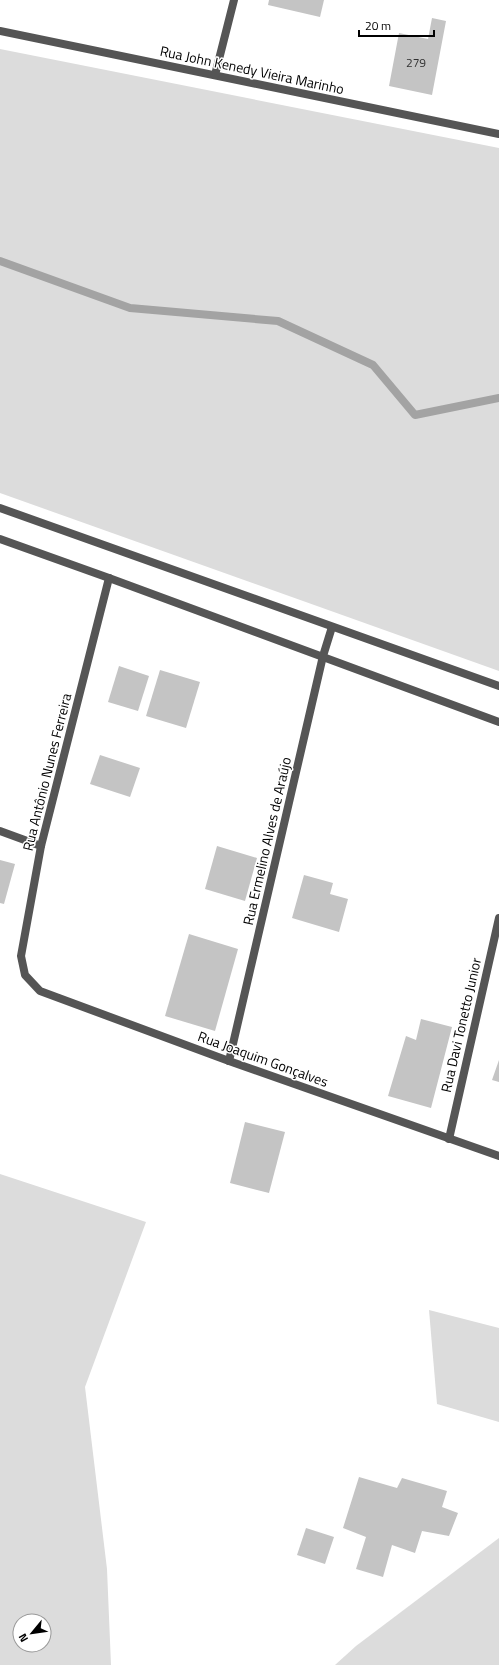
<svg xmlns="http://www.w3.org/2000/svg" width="499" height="1665" font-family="'Titillium Web',sans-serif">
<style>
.green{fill:#dcdcdc;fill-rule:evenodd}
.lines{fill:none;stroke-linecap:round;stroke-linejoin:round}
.stream{stroke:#a3a3a3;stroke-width:8}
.building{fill:#c4c4c4}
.minor{stroke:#555;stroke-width:8}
.labels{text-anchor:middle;stroke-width:3;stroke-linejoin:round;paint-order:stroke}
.number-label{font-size:12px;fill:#313131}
.street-label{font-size:14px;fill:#000;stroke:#fff}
</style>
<rect width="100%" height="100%" fill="#fff"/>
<g class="green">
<path d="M 0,49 L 499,148 L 499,671 L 0,493 Z"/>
<path d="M 0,1174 L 146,1222 L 85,1387 L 107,1569 L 111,1665 L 0,1665 ZM 20,1621 L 44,1621 L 44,1645 L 20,1645 Z"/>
<path d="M 429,1310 L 499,1328 L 499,1422 L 437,1404 Z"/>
<path d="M 499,1538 L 499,1665 L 335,1665 L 356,1646 Z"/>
</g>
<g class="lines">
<path class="stream" d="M 0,261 L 130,308 L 278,321 L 373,365 L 415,415 L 499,398"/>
</g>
<g class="building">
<path d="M 269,0 L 324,0 L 320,17 L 268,5 Z"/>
<path d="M 432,18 L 446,21 L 432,95 L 389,86 L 399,33 L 428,39 Z"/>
<path d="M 119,666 L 149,676 L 138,711 L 108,702 Z"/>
<path d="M 160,670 L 200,682 L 186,728 L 146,716 Z"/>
<path d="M 100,755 L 140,768 L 130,797 L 90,784 Z"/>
<path d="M 217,846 L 257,858 L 245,901 L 205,889 Z"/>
<path d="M 0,860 L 15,864 L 4,904 L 0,903 Z"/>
<path d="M 304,875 L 333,883 L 330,894 L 348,899 L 339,932 L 292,918 Z"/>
<path d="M 189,934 L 238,949 L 215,1031 L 165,1016 Z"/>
<path d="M 421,1019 L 452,1027 L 431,1108 L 388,1096 L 406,1036 L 416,1040 Z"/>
<path d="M 499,1060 L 499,1082 L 492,1080 Z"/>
<path d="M 245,1122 L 285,1132 L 269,1193 L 230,1183 Z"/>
<path d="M 359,1477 L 397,1488 L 402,1478 L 447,1491 L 442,1507 L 458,1513 L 449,1536 L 422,1531 L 415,1553 L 392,1545 L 383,1577 L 356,1569 L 366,1537 L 343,1528 Z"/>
<path d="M 306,1528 L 334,1537 L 325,1564 L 297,1555 Z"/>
</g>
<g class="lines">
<g class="minor">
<path d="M 0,31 L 499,134"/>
<path d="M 215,75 L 234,0"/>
<path d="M 0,508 L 499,686"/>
<path d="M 0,539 L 109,578 L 499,722"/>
<path d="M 109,578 L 41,846 L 21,956 L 25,975 L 40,991 L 229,1061 L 499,1156"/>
<path d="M 0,831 L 41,846"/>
<path d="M 229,1061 L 323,656 L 332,627"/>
<path d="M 449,1139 L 499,918"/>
</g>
</g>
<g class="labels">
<g class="number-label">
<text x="416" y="67">279</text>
</g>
<g class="street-label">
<text transform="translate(252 70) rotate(12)" y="5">Rua John Kenedy Vieira Marinho</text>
<text transform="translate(47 772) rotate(-76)" y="5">Rua Antônio Nunes Ferreira</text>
<text transform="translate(267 841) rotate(-77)" y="5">Rua Ermelino Alves de Araújo</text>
<text transform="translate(461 1025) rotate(-77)" y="5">Rua Davi Tonetto Junior</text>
<text transform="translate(263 1059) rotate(20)" y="5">Rua Joaquim Gonçalves</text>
</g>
</g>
<g transform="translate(32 1633) rotate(241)"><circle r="19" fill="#ffffff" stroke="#999999"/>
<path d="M0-3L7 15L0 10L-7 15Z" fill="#000000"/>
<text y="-6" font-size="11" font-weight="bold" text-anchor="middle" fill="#000000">N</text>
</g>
<path d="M359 30v6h75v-6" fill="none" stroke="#000000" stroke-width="2"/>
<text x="365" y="30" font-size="12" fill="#000000" stroke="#ffffff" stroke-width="3" paint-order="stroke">20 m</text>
</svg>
